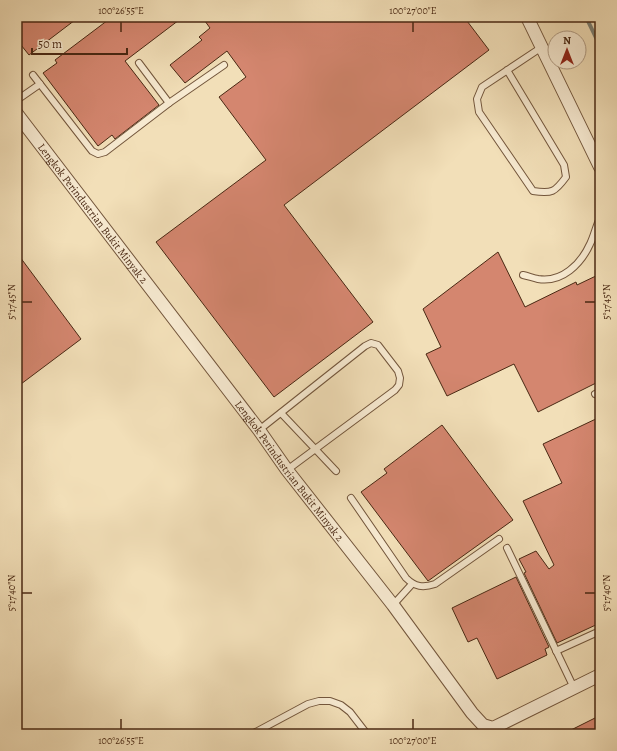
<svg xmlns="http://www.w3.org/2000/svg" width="617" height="751" font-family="Alegreya,serif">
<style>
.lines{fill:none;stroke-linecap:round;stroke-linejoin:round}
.stream{stroke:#7b8075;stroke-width:4}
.building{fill:#d4866f;stroke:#492813}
.service-casing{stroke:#73563c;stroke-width:8}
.minor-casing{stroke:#73563c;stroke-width:14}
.service{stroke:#f7ead1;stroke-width:6}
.minor{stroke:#f7ead1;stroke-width:12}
.ticks{fill:none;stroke:#492813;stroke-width:1.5}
.labels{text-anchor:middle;stroke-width:4;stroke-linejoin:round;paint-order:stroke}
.street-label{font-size:11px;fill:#492813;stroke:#f7ead1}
.neatline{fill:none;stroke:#492813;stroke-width:1.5}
.ticks-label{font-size:10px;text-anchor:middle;fill:#492813}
</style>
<rect width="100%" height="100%" fill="#f2dfb8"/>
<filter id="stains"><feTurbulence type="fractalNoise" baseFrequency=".005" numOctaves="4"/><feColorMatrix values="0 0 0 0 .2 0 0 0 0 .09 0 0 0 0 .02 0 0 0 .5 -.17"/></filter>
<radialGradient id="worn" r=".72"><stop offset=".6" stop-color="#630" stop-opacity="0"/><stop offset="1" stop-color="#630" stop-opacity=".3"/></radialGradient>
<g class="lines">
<path class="stream" d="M 586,17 L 600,46"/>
</g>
<g class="building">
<path d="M 17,17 L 79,17 L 29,55 L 17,40 Z"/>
<path d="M 112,17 L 183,17 L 125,61 L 159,105 L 115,139 L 112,135 L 98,146 L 43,73 L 57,63 L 55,60 Z"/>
<path d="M 202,17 L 464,17 L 489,50 L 284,205 L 373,322 L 274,397 L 156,242 L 266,160 L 219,97 L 246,77 L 227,51 L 185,83 L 170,65 L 202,40 L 199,37 L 210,28 Z"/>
<path d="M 498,252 L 525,307 L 576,282 L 577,285 L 600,274 L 600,381 L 538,412 L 514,364 L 447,396 L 426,354 L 441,347 L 423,309 Z"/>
<path d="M 17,253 L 81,339 L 17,387 Z"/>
<path d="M 600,417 L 600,623 L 557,643 L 524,573 L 526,572 L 519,559 L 536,551 L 549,569 L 554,565 L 523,501 L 562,483 L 543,444 Z"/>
<path d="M 442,425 L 513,520 L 428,581 L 361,492 L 387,473 L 384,469 Z"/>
<path d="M 516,577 L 549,647 L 545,649 L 547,655 L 497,679 L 477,638 L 468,642 L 452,608 Z"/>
<path d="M 597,717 L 600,723 L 600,734 L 563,734 Z"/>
</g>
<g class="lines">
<defs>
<g id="service">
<path d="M 17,58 L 18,59"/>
<path d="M 139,63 L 169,103"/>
<path d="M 507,70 L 564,165 L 566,177 C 555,192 552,194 533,191 L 479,112 L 477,99 L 482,87 L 542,47"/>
<path d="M 33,75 L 92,151 L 98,154 L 105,152 L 169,103 L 224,65"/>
<path d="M 17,100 L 40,84"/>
<path d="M 523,275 C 528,276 533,278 538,279 C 562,283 581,264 590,244 C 594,236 596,226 600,218"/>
<path d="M 595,394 L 600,392"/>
<path d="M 281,413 L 336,471"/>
<path d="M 259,430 L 365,346 L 371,343 L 378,345 L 398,371 L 400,378 L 399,385 L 395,390 L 287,470"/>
<path d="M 351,498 L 406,578 C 415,587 423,588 435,584 L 499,539"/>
<path d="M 507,548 L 574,688"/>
<path d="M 393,605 L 412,584"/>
<path d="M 556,651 L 600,631"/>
<path d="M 252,734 L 308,704 L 319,701 L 330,701 L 341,705 L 350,712 L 367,734"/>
</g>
<g id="minor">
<path d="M 527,17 L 600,167"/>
<path id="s1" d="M 17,114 L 259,430 L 287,470 L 393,605 L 472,713 L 483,725 L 493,728 L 600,675"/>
</g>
</defs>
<use href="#service" class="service-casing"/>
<use href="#minor" class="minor-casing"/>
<use href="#service" class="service"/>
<use href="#minor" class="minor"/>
</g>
<path class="ticks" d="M 121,22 L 121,32M 413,22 L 413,32M 22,302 L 32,302M 585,302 L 595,302M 22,593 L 32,593M 585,593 L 595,593M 121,719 L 121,729M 413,719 L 413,729"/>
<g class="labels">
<g class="street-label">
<text dy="4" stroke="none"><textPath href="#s1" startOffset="125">Lengkok Perindustrian Bukit Minyak 2</textPath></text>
<text dy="4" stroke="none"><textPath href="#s1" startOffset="449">Lengkok Perindustrian Bukit Minyak 2</textPath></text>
</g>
</g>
<rect width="617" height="751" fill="none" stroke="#f2dfb8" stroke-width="44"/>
<g transform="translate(567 50)"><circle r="19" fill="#f7ead1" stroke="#b19c85"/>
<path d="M0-3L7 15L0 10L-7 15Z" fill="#8f2418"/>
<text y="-6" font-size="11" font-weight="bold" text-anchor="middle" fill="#492813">N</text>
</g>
<path d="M32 48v6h95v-6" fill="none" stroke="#492813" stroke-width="2"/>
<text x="38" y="48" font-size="12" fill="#492813" stroke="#f7ead1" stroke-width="3" paint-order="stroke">50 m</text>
<rect x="22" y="22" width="573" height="707" class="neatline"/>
<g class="ticks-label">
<text x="121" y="14">100°26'55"E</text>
<text x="413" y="14">100°27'00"E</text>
<text transform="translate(11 302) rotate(-90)" y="4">5°17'45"N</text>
<text transform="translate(606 302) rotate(-90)" y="4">5°17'45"N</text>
<text transform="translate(11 593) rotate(-90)" y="4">5°17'40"N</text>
<text transform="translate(606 593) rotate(-90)" y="4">5°17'40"N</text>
<text x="121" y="744">100°26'55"E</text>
<text x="413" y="744">100°27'00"E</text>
</g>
<rect width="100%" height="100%" filter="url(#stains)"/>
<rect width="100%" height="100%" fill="url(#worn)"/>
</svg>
